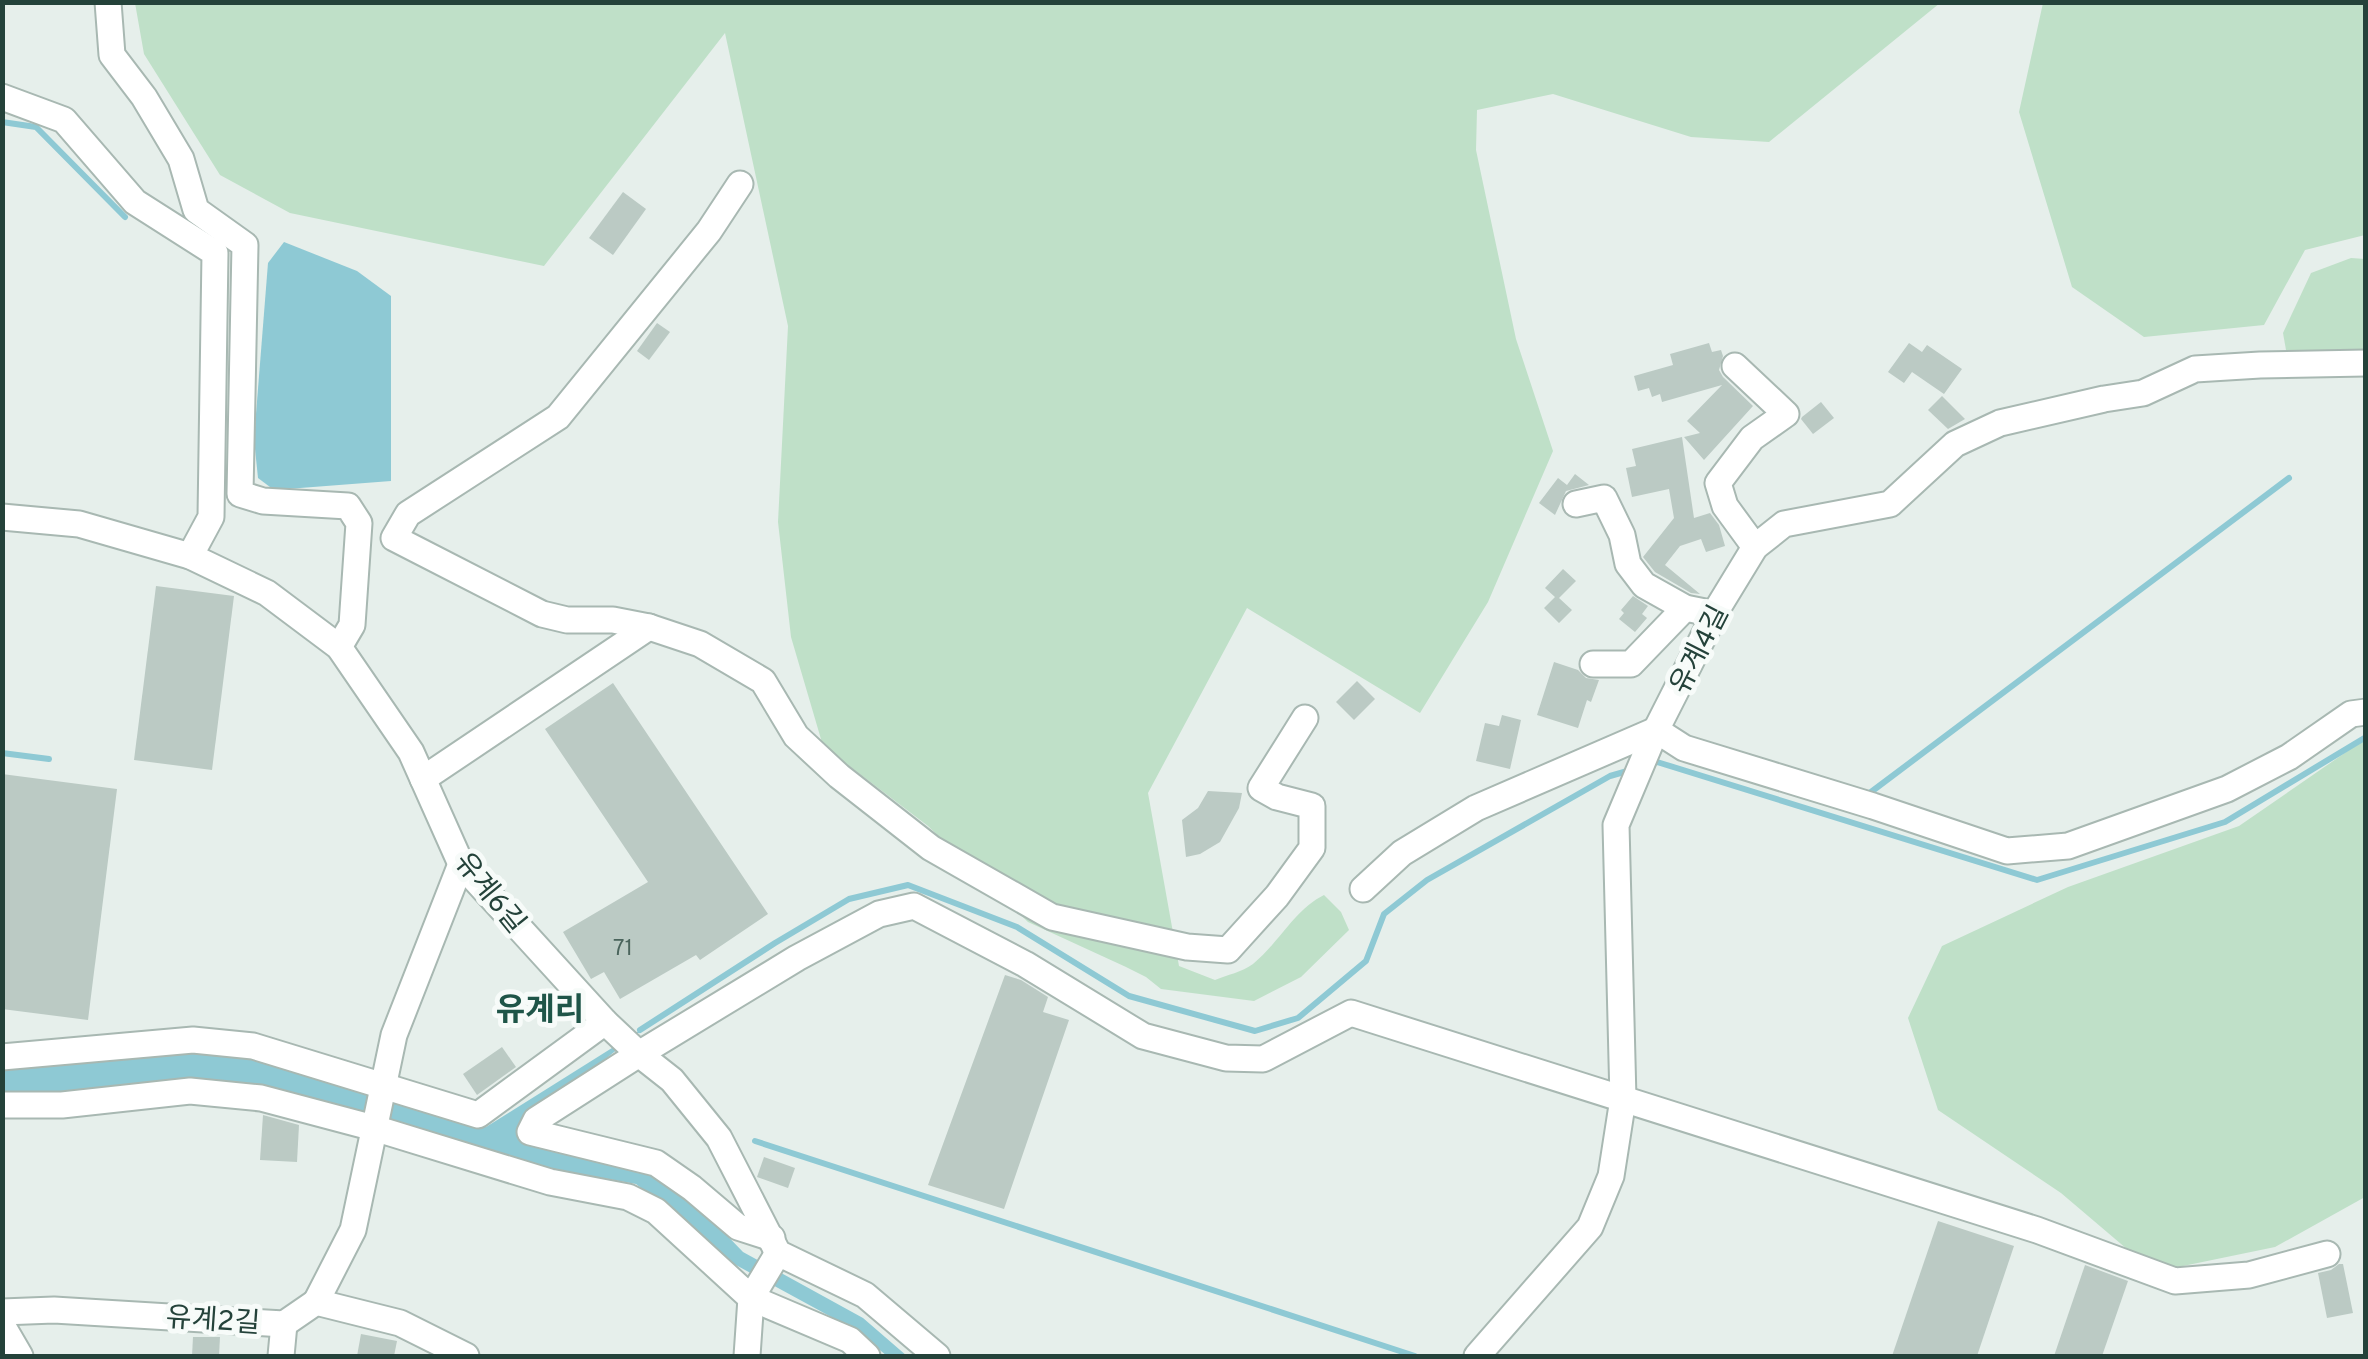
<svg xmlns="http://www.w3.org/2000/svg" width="2368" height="1359" font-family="Overpass,'Noto Sans KR',sans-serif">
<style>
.green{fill:#bfe0c8}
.water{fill:#8ec9d4}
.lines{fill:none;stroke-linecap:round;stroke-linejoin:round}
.stream{stroke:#8ec9d4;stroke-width:6}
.building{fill:#bbcac4}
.minor-casing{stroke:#a8b8b2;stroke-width:29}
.minor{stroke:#fff;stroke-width:25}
.labels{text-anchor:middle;stroke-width:10;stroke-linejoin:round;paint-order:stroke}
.number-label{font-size:22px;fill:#4a645c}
.street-label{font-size:28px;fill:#24423a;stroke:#f7fbf9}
.quarter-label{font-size:32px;font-weight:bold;fill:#1f5548;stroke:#f7fbf9}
</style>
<rect width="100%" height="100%" fill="#e6efeb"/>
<g class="green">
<path d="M 135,3 L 1940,3 L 1769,142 L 1691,137 L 1553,94 L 1477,110 L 1476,150 L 1516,339 L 1553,451 L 1488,602 L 1420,713 L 1247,608 L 1148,793 L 1179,966 L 1215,980 C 1227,975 1242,972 1253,964 C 1278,944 1295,909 1324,895 L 1341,912 L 1349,930 L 1301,977 L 1254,1001 L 1161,989 L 1146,977 L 1126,967 L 1028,922 L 928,826 L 823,746 L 791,637 L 778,522 L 788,326 L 725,33 L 544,266 L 290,213 L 220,175 L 144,54 Z"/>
<path d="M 2043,3 L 2365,3 L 2365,235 L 2305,250 L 2264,325 L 2144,337 L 2072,287 L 2019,112 Z"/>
<path d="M 2351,258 L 2365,259 L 2365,352 L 2286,350 L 2283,333 L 2311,273 Z"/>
<path d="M 2365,739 L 2365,1197 L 2275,1247 L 2154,1272 L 2061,1193 L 1938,1110 L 1908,1018 L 1942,946 L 2068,887 L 2239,826 Z"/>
</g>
<g class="water">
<path d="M 284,242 L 357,271 L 391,296 L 391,481 L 274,490 L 258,478 L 254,439 L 268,263 Z"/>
<path d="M 647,1026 L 517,1129 L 523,1138 L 646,1168 L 687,1194 L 743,1252 L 863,1318 L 907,1356 L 887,1356 L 857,1331 L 723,1258 L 671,1211 L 636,1184 L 541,1167 L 358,1111 L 258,1087 L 190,1079 L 63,1091 L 3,1091 L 2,1068 L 63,1065 L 195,1051 L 257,1058 L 486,1127 Z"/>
</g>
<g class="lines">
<g class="stream">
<path d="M 2,122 L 36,127 L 125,217"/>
<path d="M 2,753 L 49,759"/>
<path d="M 1648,765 L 1657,762 L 2037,880 L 2225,822 L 2366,737"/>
<path d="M 1871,792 L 2289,478"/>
<path d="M 640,1030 L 775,943 L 849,899 L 908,885 L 1017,927 L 1129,996 L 1255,1031 L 1298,1018 L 1366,961 L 1384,914 L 1427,880 L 1610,776 L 1631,770"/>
<path d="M 755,1141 L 1415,1356"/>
</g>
</g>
<g class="building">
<path d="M 623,192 L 646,209 L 613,255 L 589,238 Z"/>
<path d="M 657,323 L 670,332 L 649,360 L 637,351 Z"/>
<path d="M 1709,343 L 1712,352 L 1721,350 L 1723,356 L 1719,370 L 1723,377 L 1753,406 L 1704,460 L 1684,437 L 1700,433 L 1687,421 L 1722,385 L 1662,402 L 1660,394 L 1652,397 L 1649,388 L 1638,391 L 1634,376 L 1673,365 L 1670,354 Z"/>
<path d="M 1909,343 L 1922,352 L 1927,345 L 1962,369 L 1944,394 L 1912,372 L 1904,383 L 1888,372 Z"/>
<path d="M 1942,396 L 1965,419 L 1948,429 L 1928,410 Z"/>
<path d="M 1821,402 L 1834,418 L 1813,434 L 1801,419 L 1802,417 Z"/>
<path d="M 1682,437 L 1694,518 L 1710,513 L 1719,525 L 1725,546 L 1706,552 L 1701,539 L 1680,546 L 1665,565 L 1700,594 L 1691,593 L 1655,572 L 1643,557 L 1674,518 L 1669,489 L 1632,497 L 1626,468 L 1636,466 L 1632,449 Z"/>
<path d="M 1575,474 L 1589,485 L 1566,491 L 1555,515 L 1539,503 L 1558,478 L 1567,485 Z"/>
<path d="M 1563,569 L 1576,581 L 1559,598 L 1572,610 L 1559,623 L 1544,608 L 1555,597 L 1545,588 Z"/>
<path d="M 156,586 L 234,596 L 212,770 L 134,760 Z"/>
<path d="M 1633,596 L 1648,606 L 1642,614 L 1647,618 L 1635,632 L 1619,619 L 1624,613 L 1621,610 Z"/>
<path d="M 1554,662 L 1578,670 L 1586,678 L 1599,680 L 1591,702 L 1587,700 L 1578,728 L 1537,715 Z"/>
<path d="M 1357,681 L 1375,699 L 1354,720 L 1336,702 Z"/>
<path d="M 613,683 L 768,914 L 700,960 L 696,955 L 620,999 L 604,972 L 591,979 L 563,932 L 648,882 L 545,729 Z"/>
<path d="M 1502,715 L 1521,720 L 1510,769 L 1476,761 L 1485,723 L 1499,726 Z"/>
<path d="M 2,774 L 117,789 L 88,1020 L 2,1009 Z"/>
<path d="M 1208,791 L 1242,793 L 1239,808 L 1220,842 L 1200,854 L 1186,857 L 1182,820 L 1198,808 Z"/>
<path d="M 1005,975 L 1021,980 L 1048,997 L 1043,1012 L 1069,1020 L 1004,1209 L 928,1185 Z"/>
<path d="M 502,1047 L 516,1067 L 477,1095 L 463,1074 Z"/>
<path d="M 263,1115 L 299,1125 L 297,1162 L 260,1160 Z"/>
<path d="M 764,1157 L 795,1168 L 788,1188 L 757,1177 Z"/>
<path d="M 1938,1221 L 2014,1246 L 1977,1356 L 1892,1356 Z"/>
<path d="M 2339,1264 L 2343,1264 L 2353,1313 L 2327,1318 L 2318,1273 L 2331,1270 Z"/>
<path d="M 2085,1265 L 2128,1281 L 2102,1356 L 2054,1356 Z"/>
<path d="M 361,1334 L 397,1341 L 394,1356 L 357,1356 Z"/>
<path d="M 193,1337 L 220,1337 L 219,1356 L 192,1356 Z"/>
</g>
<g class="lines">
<defs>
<g id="minor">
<path d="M 108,2 L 112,55 L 144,97 L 181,159 L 196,210 L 245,245 L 240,494 L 263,501 L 348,506 L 359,523 L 352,625 L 339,647"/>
<path d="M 2,97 L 64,120 L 135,202 L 215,253 L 211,517 L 190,556"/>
<path d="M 740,184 L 709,231 L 558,417 L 408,514 L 394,538 L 542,614 L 567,620 L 613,620 L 649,627 L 700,644 L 763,681 L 796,736 L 839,776 L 931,848 L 1052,917 L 1187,947 L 1228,950 L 1277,896 L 1312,848 L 1312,806 L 1277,797 L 1261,788 L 1305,718"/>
<path d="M 1735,366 L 1786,414 L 1752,438 L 1718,483 L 1725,506 L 1755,547"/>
<path d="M 1576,504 L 1604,498 L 1622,535 L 1628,564 L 1644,585 L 1685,608 L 1715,614"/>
<path d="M 2,517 L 79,524 L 190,556 L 267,593 L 339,647 L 411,752 L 461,864 L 605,1022 L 639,1054 L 672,1080 L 719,1138 L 778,1253 L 865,1295 L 937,1356"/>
<path d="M 1593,664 L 1631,664 L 1685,608"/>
<path d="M 1656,730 L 1684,748 L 1873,806 L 2007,851 L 2068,846 L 2227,789 L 2289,757 L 2351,714 L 2366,712"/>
<path d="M 423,779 L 649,627"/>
<path d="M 1363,889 L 1402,853 L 1476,808 L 1656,730"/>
<path d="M 2,1057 L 193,1040 L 253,1046 L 478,1115 L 605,1022"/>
<path d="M 2,1105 L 62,1105 L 190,1091 L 261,1098 L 374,1128 L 550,1182 L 628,1197 L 656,1211 L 751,1298 L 850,1340 L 867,1356"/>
<path d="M 772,1238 L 738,1227 L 692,1188 L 656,1163 L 530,1132 L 536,1120 L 639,1054 L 797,958 L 879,914 L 914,906 L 1025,964 L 1143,1036 L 1226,1058 L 1263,1059 L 1351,1013 L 2037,1230 L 2175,1281 L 2249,1275 L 2327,1254"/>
<path d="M 316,1302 L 353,1230 L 394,1035 L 461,864"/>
<path d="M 2,1312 L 54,1310 L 284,1324 L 316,1302 L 400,1323 L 466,1356"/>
<path d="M 2,1325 L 20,1356"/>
<path d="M 281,1356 L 284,1324"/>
<path d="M 747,1356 L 751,1298 L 778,1253"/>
<path d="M 1477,1356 L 1590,1227 L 1611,1176 L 1623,1099 L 1616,825 L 1656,730 L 1719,606 L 1755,547 L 1784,524 L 1890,504 L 1955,444 L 2000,423 L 2104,399 L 2143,393 L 2195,369 L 2260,365 L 2366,363"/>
</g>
</defs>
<use href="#minor" class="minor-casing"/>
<use href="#minor" class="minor"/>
</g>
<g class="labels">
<g class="number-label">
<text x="623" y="955">71</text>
</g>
<g class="street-label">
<text transform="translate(1698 649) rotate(-63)" y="10">유계4길</text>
<text transform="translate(491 892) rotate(51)" y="10">유계6길</text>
<text transform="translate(213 1319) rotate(4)" y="10">유계2길</text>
</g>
<g class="quarter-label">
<text x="540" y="1020">유계리</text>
</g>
</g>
<rect width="2368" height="1359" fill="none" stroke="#24423a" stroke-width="10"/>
</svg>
